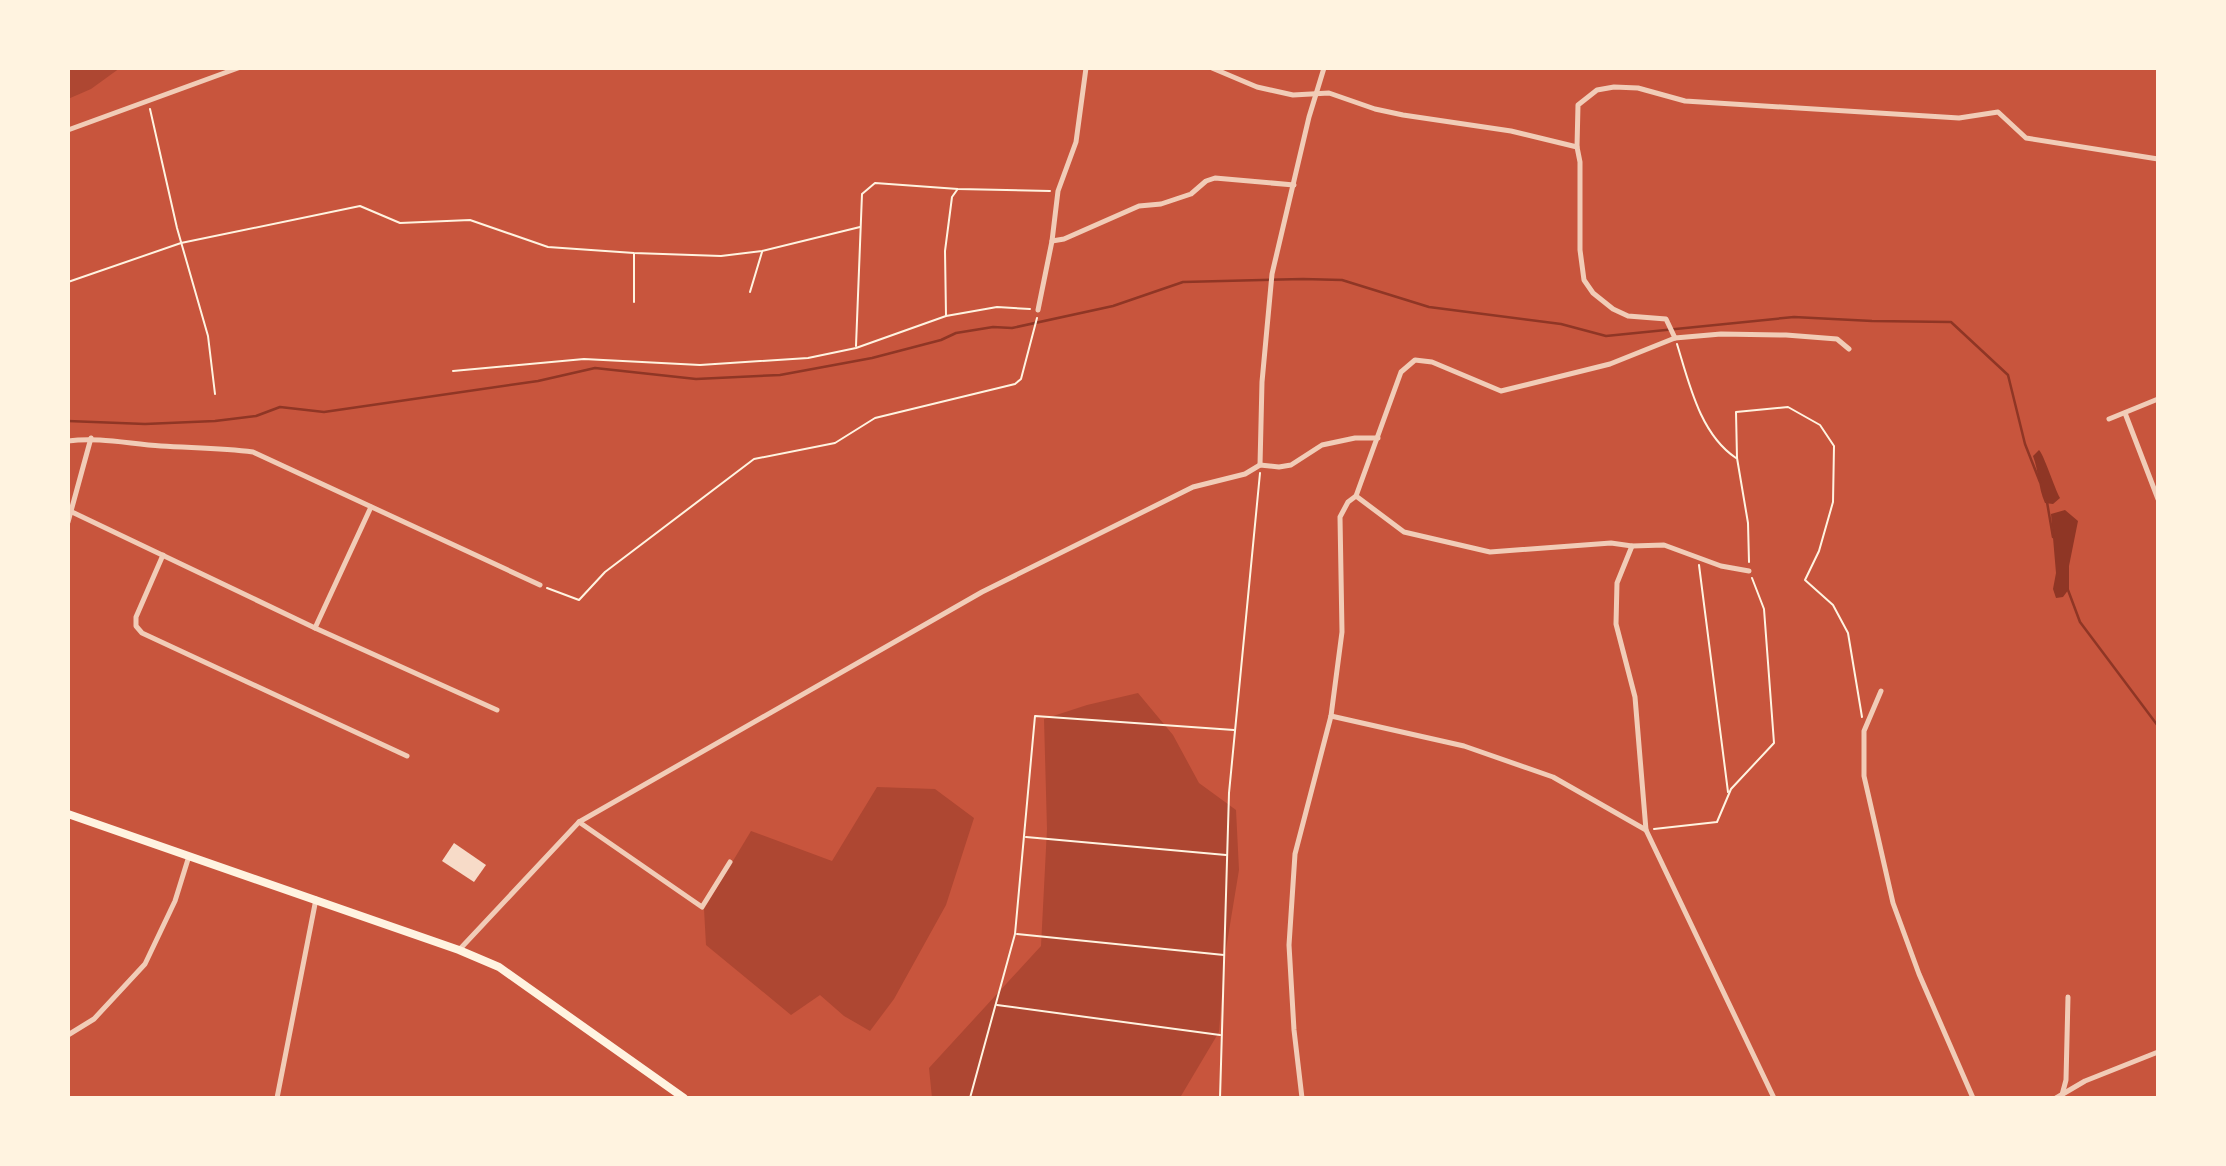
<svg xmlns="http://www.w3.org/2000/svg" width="2226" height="1166" font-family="'Crimson Pro',serif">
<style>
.green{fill:#ae4732}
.water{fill:#8f3625}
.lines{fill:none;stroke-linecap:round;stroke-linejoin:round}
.stream{stroke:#8f3625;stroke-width:2.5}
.building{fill:#f7dbc8}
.path{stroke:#fff3e0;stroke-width:2}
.minor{stroke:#f1ccb7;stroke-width:5}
.secondary{stroke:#fff3e0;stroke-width:8}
</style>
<rect width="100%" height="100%" fill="#c8553d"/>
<g class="green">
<path d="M 68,68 L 120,68 L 91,89 L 68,99 Z"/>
<path d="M 1138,693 L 1173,735 L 1199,783 L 1236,810 L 1239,870 L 1225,955 L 1219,1032 L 1181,1096 L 1177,1098 L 932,1098 L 929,1068 L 1041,946 L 1047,829 L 1044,719 L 1087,705 Z"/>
<path d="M 877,787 L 935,789 L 974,818 L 946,905 L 894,999 L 870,1031 L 844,1016 L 820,995 L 791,1015 L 706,945 L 704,909 L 751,831 L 832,861 Z"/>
</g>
<g class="water">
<path d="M 2039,450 C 2044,455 2054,487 2060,498 L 2053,504 L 2045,503 C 2038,487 2039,472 2033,456 Z"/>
<path d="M 2065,510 L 2078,521 L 2069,566 L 2069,589 L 2063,597 L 2056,598 L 2053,589 L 2056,573 L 2051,514 Z"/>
</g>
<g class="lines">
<g class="stream">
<path d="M 68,421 L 145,424 L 215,421 L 256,416 L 280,407 L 324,412 L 538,381 L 595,368 L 696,379 L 780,375 L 872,358 L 941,340 L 956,333 L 993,327 L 1012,328 L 1113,306 L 1183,282 L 1303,279 L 1342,280 L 1429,307 L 1561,324 L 1606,336 L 1794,317 L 1872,321 L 1951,322 L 2008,375 L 2025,444 L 2040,482"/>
<path d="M 2047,502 L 2053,537"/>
<path d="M 2068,590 L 2080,622 L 2158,726"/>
</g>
</g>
<path class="building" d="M 454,843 L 486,865 L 474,882 L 442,861 Z"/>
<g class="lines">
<g class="path">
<path d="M 150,109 L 177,228 L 208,336 L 215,394"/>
<path d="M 634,254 L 634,302"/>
<path d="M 68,282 L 181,243 L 360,206 L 400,223 L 470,220 L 548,247 L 634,253 L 721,256 L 762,251 L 860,227"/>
<path d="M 750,292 L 762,252"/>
<path d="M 946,315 L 945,251 L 952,197 L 957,190"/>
<path d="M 1677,344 C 1689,383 1700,434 1736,458"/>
<path d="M 856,346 L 862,194 L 875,183 L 958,189 L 1050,191"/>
<path d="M 453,371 L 584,359 L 700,365 L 808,358 L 856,348 L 946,316 L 997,307 L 1030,309"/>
<path d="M 1749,562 L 1748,523 L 1737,458 L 1736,412 L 1788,407 L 1820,425 L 1834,446 L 1833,502 L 1819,551 L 1805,580 L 1833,605 L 1848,633 L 1862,717"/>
<path d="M 1699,565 L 1728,792"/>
<path d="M 547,588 L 579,600 L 605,572 L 754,459 L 835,443 L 875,418 L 1015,384 L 1021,379 L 1037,318"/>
<path d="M 1654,829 L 1717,822 L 1731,789 L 1774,743 L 1764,609 L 1752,578"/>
<path d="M 1026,837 L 1226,855"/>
<path d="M 1017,934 L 1224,955"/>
<path d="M 997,1005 L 1220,1035"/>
<path d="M 970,1098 L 1015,934 L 1035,716 L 1234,730"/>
<path d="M 1220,1098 L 1229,793 L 1260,473"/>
</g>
<g class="minor">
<path d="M 1212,68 L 1257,87 L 1293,95 L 1329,93 L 1375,109 L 1403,115 L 1511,131 L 1577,147"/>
<path d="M 68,130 L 238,68"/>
<path d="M 1052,241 L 1064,239 L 1139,206 L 1161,204 L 1191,194 L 1206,181 L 1215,178 L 1294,185"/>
<path d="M 1038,310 L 1052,241 L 1058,191 L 1076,142 L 1086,68"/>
<path d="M 1675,338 L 1666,319 L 1628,316 L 1613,309 L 1593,293 L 1584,280 L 1580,250 L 1580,162 L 1577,147 L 1578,105 L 1597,90 L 1614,87 L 1638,88 L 1685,101 L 1959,118 L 1998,112 L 2026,138 L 2158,159"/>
<path d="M 2125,413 L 2158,499"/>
<path d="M 2109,419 L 2158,399"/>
<path d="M 68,441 C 100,437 129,444 161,446 C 192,448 222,448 253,452 L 540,585"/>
<path d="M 1260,465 L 1262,382 L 1272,274 L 1309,117 L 1324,68"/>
<path d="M 1356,496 L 1404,532 L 1490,552 L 1611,543 L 1632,546 L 1664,545 L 1721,566 L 1749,571"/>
<path d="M 72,512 L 315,628 L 497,710"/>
<path d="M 68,522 L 91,438"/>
<path d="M 1632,546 L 1617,583 L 1616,624 L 1635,697 L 1646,830 L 1774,1098"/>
<path d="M 163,555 L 136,617 L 136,626 L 142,633 L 407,756"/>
<path d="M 315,628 L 371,507"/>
<path d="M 1881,691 L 1864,731 L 1864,776 L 1893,903 L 1919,974 L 1973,1098"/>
<path d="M 1331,716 L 1464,746 L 1553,777 L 1646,830"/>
<path d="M 579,822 L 702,907 L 730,862"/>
<path d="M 459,950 L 579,822 L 982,592 L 1193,487 L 1245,474 L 1260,465 L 1279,467 L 1291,465 L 1322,445 L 1355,438 L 1378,438"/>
<path d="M 68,1035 L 94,1019 L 145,964 L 175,901 L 189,856"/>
<path d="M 2062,1095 L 2066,1080 L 2068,997"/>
<path d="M 277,1098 L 316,899"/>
<path d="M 1302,1098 L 1294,1030 L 1289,945 L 1295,854 L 1331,716 L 1342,632 L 1340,517 L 1348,502 L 1356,496 L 1401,372 L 1415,360 L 1432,362 L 1501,391 L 1610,364 L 1675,338 L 1721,334 L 1786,335 L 1837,339 L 1849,349"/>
<path d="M 2056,1098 L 2085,1081 L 2158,1052"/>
</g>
<path class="secondary" d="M 68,814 L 459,950 L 499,967 L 684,1098"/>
</g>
<rect width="2226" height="1166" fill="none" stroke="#fff3e0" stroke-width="140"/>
</svg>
